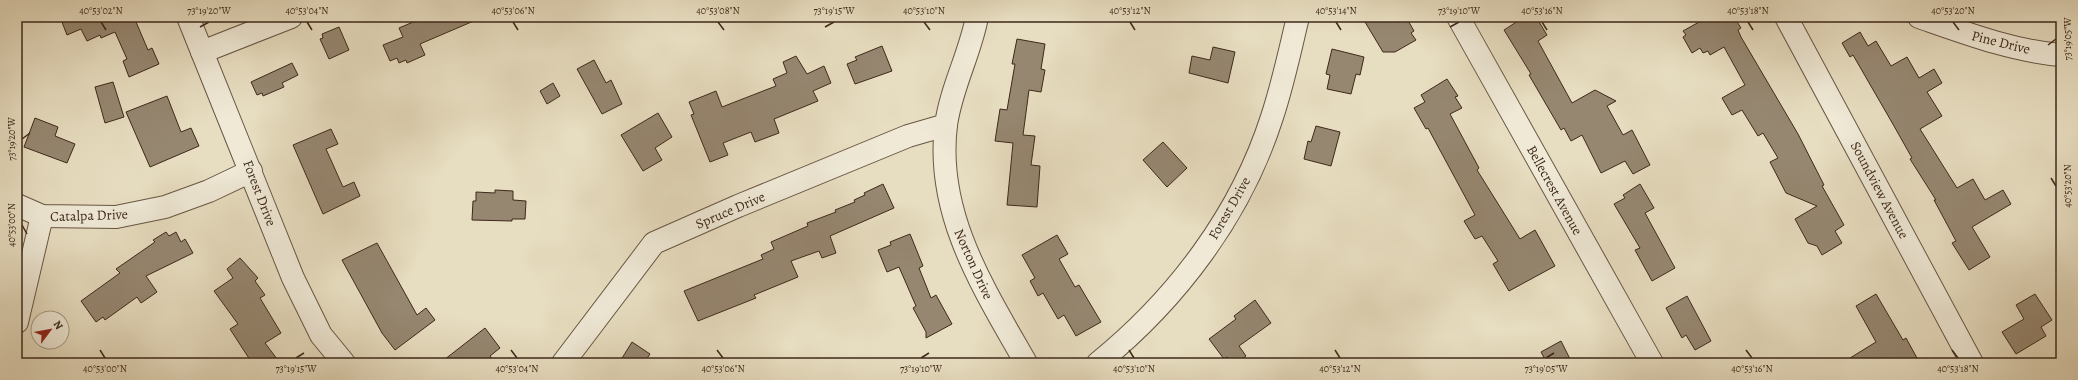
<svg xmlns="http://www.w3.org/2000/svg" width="2078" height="380" font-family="Alegreya,serif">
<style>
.building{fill:#968771;stroke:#3e291b}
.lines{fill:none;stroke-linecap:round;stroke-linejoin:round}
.minor-casing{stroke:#685644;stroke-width:24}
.minor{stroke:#efe9d6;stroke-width:22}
.ticks{fill:none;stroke:#3e291b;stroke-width:1.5}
.labels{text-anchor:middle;stroke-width:3;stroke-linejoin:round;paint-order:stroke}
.street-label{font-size:14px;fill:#3e291b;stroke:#efe9d6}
.neatline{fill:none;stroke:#3e291b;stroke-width:1.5}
.ticks-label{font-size:10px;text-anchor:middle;fill:#3e291b}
</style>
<rect width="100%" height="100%" fill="#e7ddc0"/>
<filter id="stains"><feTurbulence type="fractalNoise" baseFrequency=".005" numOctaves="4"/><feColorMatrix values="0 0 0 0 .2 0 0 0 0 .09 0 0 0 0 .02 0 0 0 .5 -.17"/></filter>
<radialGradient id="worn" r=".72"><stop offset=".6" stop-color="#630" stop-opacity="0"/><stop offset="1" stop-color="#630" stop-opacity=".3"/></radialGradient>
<g class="building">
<path d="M 60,17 L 147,17 L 136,22 L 148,50 L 152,48 L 159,64 L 129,77 L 123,61 L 127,59 L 115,32 L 101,38 L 100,35 L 87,41 L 81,29 L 67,35 Z"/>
<path d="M 425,17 L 483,17 L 420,44 L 425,55 L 407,63 L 406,60 L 399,63 L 397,58 L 390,61 L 383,45 L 403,37 L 399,28 Z"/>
<path d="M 1362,17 L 1406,17 L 1414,31 L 1411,33 L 1416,40 L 1395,52 L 1383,52 Z"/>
<path d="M 1524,17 L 1536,17 L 1547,35 L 1538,41 L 1572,103 L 1595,90 L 1616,101 L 1607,106 L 1623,135 L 1632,130 L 1650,165 L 1633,174 L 1625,161 L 1601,173 L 1582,135 L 1571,141 L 1564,128 L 1561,130 L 1529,75 L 1531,74 L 1504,30 Z"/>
<path d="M 1708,17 L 1734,17 L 1741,28 L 1738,30 L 1741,37 L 1798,134 L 1824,185 L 1822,186 L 1844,225 L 1835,231 L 1842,243 L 1822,255 L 1817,246 L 1808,243 L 1795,219 L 1817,206 L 1786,193 L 1770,162 L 1778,158 L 1763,133 L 1758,136 L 1742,110 L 1732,115 L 1722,98 L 1745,85 L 1724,47 L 1710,55 L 1708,51 L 1703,53 L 1700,48 L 1692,53 L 1683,37 L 1686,35 L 1683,31 Z"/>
<path d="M 339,27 L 349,50 L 329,59 L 320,39 L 323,38 L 322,34 Z"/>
<path d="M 1860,32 L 1868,46 L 1876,41 L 1891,66 L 1907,57 L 1919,78 L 1934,69 L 1942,83 L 1927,92 L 1942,116 L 1920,129 L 1957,188 L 1973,179 L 1985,200 L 2003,190 L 2011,204 L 1972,227 L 1990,257 L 1969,270 L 1952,243 L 1956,241 L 1934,200 L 1936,200 L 1910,159 L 1912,158 L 1894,126 L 1853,55 L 1850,57 L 1842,43 Z"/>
<path d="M 1017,39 L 1045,44 L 1041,69 L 1045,70 L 1041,92 L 1029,90 L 1023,135 L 1035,136 L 1031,165 L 1040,166 L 1037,207 L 1007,205 L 1013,143 L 995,141 L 1000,109 L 1007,110 L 1015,64 L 1012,64 Z"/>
<path d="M 882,46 L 892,71 L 855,84 L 847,64 L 857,60 L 855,57 Z"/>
<path d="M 1213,47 L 1235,52 L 1228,83 L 1189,73 L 1192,56 L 1210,60 Z"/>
<path d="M 1332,49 L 1364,57 L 1360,75 L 1356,74 L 1351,94 L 1327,89 L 1330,75 L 1326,74 Z"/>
<path d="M 796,56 L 807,74 L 824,66 L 831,83 L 813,91 L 818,101 L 774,119 L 779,133 L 755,142 L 751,132 L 723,143 L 728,155 L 710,162 L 691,115 L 694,114 L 689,102 L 716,91 L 722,107 L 776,86 L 773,79 L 787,73 L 783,62 Z"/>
<path d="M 594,60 L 606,83 L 611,80 L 622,104 L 602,114 L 577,69 Z"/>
<path d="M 292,63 L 298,75 L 282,83 L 284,87 L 263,96 L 262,93 L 257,95 L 251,82 Z"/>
<path d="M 1447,79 L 1458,96 L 1455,97 L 1462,108 L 1450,114 L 1479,168 L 1477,170 L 1520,239 L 1535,230 L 1555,266 L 1509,291 L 1493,264 L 1498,261 L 1482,236 L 1475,239 L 1464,221 L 1475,215 L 1428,128 L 1426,129 L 1414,108 L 1425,102 L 1421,95 Z"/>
<path d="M 113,82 L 124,117 L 105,123 L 95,87 Z"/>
<path d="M 553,83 L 560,96 L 547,104 L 540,91 Z"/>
<path d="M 167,96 L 181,132 L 191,128 L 199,146 L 150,167 L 126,112 Z"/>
<path d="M 658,113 L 672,137 L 655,148 L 662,160 L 643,171 L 621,135 Z"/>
<path d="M 35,118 L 58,127 L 55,136 L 75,144 L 67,163 L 24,147 Z"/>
<path d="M 1316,126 L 1340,132 L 1331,166 L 1304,159 L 1308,141 L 1311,142 Z"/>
<path d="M 331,129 L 338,144 L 326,149 L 343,187 L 354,182 L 360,196 L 323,214 L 293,145 Z"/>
<path d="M 1163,142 L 1187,168 L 1167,187 L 1143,160 Z"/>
<path d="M 883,184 L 894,208 L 830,236 L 836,253 L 822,258 L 819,251 L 791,261 L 798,277 L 754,295 L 756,298 L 698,321 L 684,291 L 763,259 L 761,255 L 774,249 L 771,242 L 808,226 L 807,223 L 836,212 L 835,210 L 855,202 L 854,200 L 865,195 L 864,193 Z"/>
<path d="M 1640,184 L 1654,208 L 1645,213 L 1675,268 L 1652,281 L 1635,250 L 1640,248 L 1614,204 L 1625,198 L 1623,195 Z"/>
<path d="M 495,190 L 513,191 L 513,200 L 526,201 L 525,219 L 512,219 L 512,221 L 472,220 L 473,201 L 476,201 L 476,192 L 495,193 Z"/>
<path d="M 166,232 L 169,236 L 176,232 L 181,242 L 185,239 L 193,253 L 146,276 L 157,292 L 141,303 L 137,297 L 105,320 L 103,317 L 96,322 L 81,301 L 120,273 L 116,269 L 155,242 L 153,240 Z"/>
<path d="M 910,234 L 923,266 L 919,268 L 931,298 L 936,295 L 952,324 L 926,338 L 926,332 L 913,308 L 916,306 L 899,267 L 887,272 L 878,250 L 891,245 L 890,242 Z"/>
<path d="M 1057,235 L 1068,254 L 1059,259 L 1075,287 L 1079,285 L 1101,322 L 1076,336 L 1064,315 L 1058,319 L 1043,293 L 1038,296 L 1030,281 L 1035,278 L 1022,255 Z"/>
<path d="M 377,243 L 417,315 L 426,308 L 435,320 L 395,350 L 382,333 L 342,260 Z"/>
<path d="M 240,258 L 258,278 L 255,281 L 265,295 L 260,298 L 281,333 L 265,343 L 280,363 L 252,363 L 230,329 L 238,324 L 214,291 L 233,278 L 227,269 Z"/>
<path d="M 1876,294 L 1903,340 L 1906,338 L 1917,358 L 1909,363 L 1842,363 L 1876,342 L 1856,306 Z"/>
<path d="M 2035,294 L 2052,320 L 2041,327 L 2046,336 L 2016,354 L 2002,332 L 2024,319 L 2016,305 Z"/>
<path d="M 1687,296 L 1711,341 L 1695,350 L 1686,335 L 1682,338 L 1666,308 Z"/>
<path d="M 1255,300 L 1271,323 L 1239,346 L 1246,356 L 1237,363 L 1231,363 L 1227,357 L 1224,359 L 1209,339 L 1236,319 L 1234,316 Z"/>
<path d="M 485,328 L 500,348 L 490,356 L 495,363 L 440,363 Z"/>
<path d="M 1561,341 L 1572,363 L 1547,363 L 1541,352 Z"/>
<path d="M 632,342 L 650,354 L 644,363 L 619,363 Z"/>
</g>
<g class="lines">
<defs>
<g id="minor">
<path d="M 188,17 L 293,278 L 321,335 L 344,363"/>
<path d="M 977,17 C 970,54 951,88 946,125 C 935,214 984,289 1026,363"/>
<path d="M 1458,17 L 1652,363"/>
<path d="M 1786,17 L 1972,363"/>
<path d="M 1919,17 C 1965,33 2013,51 2061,55"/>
<path d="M 202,52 L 291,17"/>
<path d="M 17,205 L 42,216 L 116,217 L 165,207 L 209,191 L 251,171"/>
<path d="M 17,322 L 42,216"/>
<path d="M 563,363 L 654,243 L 738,206 L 908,136 L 946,125"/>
<path d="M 1098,363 C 1177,299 1241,214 1272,117 C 1283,84 1290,50 1298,17"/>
</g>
</defs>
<use href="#minor" class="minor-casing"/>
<use href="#minor" class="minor"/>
</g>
<path class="ticks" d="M 101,22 L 106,30M 307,22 L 312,30M 513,22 L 518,30M 718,22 L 724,30M 924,22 L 930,30M 1130,22 L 1135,30M 1336,22 L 1341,30M 1542,22 L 1547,30M 1748,22 L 1753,30M 1953,22 L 1959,30M 200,27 L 209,22M 825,27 L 834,22M 1450,27 L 1459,22M 2048,45 L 2056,39M 22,139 L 30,133M 2051,178 L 2056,186M 22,225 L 27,234M 100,350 L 105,358M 511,350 L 517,358M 717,350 L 723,358M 1129,350 L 1134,358M 1335,350 L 1340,358M 1746,350 L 1752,358M 1952,350 L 1958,358M 296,358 L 304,353M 921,358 L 929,353M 1546,358 L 1554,353"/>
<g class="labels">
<g class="street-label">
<text transform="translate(2001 42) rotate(14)" y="5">Pine Drive</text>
<text transform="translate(1555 190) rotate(61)" y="5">Bellecrest Avenue</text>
<text transform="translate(1880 190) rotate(62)" y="5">Soundview Avenue</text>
<text transform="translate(260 193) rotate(69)" y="5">Forest Drive</text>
<text transform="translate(1229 208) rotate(-60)" y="5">Forest Drive</text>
<text transform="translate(730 210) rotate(-23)" y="5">Spruce Drive</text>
<text transform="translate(89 215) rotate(-2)" y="5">Catalpa Drive</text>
<text transform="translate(974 264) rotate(66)" y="5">Norton Drive</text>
</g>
</g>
<rect width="2078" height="380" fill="none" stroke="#e7ddc0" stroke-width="44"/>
<g transform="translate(50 330) rotate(58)"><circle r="19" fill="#efe9d6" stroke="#a89c8b"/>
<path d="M0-3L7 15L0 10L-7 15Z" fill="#8f2418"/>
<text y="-6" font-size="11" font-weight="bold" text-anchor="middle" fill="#3e291b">N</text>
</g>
<rect x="22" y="22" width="2034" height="336" class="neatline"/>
<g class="ticks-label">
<text x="101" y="14">40°53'02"N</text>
<text x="209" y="14">73°19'20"W</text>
<text x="307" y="14">40°53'04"N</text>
<text x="513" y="14">40°53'06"N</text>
<text x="718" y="14">40°53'08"N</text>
<text x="834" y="14">73°19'15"W</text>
<text x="924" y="14">40°53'10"N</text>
<text x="1130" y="14">40°53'12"N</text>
<text x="1336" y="14">40°53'14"N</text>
<text x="1459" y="14">73°19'10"W</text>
<text x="1542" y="14">40°53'16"N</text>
<text x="1748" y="14">40°53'18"N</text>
<text x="1953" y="14">40°53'20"N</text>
<text transform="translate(2067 39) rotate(-90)" y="4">73°19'05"W</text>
<text transform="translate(11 139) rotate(-90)" y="4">73°19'20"W</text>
<text transform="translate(2067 186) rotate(-90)" y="4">40°53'20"N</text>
<text transform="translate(11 225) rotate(-90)" y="4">40°53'00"N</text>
<text x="105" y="372">40°53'00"N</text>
<text x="296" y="372">73°19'15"W</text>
<text x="517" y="372">40°53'04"N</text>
<text x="723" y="372">40°53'06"N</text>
<text x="921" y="372">73°19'10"W</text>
<text x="1134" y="372">40°53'10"N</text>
<text x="1340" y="372">40°53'12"N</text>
<text x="1546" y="372">73°19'05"W</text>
<text x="1752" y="372">40°53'16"N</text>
<text x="1958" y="372">40°53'18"N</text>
</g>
<rect width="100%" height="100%" filter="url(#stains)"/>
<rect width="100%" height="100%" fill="url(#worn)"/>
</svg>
